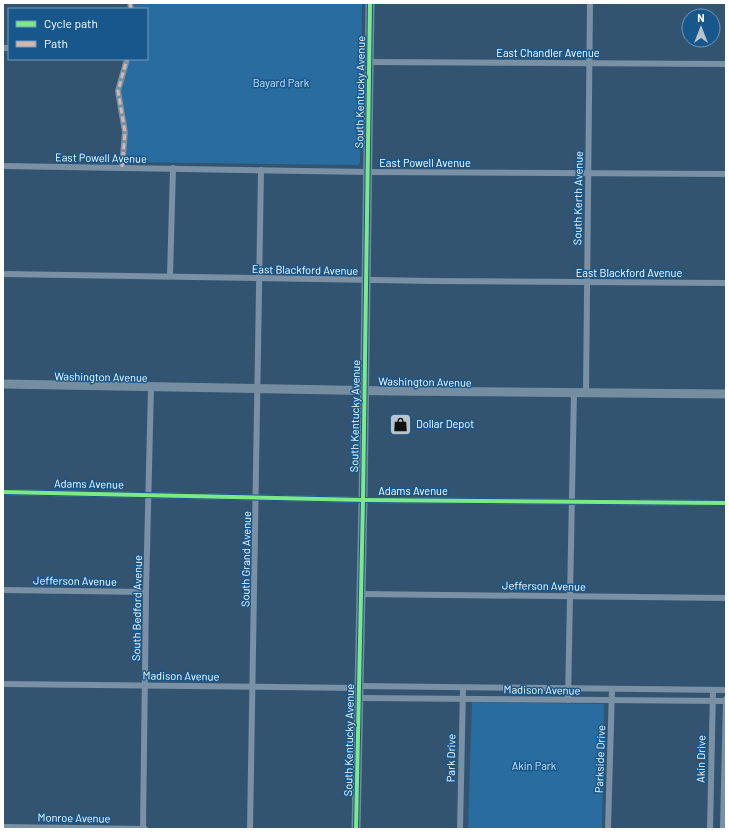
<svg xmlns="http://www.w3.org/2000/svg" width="729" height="832" font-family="Barlow,sans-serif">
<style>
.green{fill:#286ca0}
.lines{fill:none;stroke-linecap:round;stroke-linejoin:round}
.street{stroke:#7990a5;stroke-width:6}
.secondary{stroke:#758da1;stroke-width:9}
.quiet{stroke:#d1b7ad;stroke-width:3;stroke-dasharray:6 3;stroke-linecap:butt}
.cycleway-casing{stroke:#17578b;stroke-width:6}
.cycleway{stroke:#7ce984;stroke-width:4}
.labels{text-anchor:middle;stroke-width:3;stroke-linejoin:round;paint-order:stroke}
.street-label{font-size:11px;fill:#fff;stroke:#17578b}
.park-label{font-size:11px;fill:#c7e4fa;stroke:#17578b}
.poi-label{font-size:11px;fill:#fff;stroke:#17578b;text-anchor:start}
</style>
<rect width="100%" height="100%" fill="#325470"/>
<g class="green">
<path d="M 134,3 L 362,3 L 360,163 L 358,165 L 125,162 L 128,131 L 120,89 L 129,59 L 147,59 L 147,9 L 134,9 Z"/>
<path d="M 472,702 L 604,704 L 602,829 L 468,829 Z"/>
</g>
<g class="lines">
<g class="street">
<path d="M 130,3 L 131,9"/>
<path d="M 3,48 L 9,48"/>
<path d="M 369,62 L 726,64"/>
<path d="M 3,166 L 368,172 L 726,174"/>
<path d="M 122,167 L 125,132 L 118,91 L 127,59"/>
<path d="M 3,274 L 434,281 L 726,283"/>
<path d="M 170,276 L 173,168"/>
<path d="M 586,392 L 590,3"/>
<path d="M 3,492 L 363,500 L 726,503"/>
<path d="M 3,590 L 146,592"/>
<path d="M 361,594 L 726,598"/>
<path d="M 3,684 L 359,688"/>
<path d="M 359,686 L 726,690"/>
<path d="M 359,698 L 726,701"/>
<path d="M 568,700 L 574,392"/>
<path d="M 3,827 L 145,829"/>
<path d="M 143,829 L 146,592 L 151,387"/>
<path d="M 250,829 L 261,170"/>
<path d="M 460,829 L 463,688"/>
<path d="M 608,829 L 612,689"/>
<path d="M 710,829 L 713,690"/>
<path d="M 723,829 L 726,699"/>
</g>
<g class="secondary">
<path d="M 3,384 L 390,391 L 726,394"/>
<path d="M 356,829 L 363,500 L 370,3"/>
</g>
<g class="quiet">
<path d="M 130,3 L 131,9"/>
<path d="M 122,167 L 125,132 L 118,91 L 127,59"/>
</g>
<defs>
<g id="cycleway">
<path d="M 3,492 L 363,500 L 726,503"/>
<path d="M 356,829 L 363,500 L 370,3"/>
</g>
</defs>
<use href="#cycleway" class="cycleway-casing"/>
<use href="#cycleway" class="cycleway"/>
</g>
<defs>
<symbol id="shop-square" viewBox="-11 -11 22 22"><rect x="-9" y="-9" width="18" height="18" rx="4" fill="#b7c3cd" stroke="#17578b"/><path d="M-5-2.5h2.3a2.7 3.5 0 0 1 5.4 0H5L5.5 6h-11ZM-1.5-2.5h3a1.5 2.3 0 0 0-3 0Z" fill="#111"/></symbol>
</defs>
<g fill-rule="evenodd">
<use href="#shop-square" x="388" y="412" width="25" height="25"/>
</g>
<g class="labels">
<g class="street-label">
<text x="548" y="57">East Chandler Avenue</text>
<text transform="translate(360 92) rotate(-89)" y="4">South Kentucky Avenue</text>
<text transform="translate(101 158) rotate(1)" y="4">East Powell Avenue</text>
<text x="425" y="167">East Powell Avenue</text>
<text transform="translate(578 198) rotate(-89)" y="4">South Kerth Avenue</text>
<text transform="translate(305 270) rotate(1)" y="4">East Blackford Avenue</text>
<text x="629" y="277">East Blackford Avenue</text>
<text transform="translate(101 377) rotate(1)" y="4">Washington Avenue</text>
<text transform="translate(425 382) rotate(1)" y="4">Washington Avenue</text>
<text transform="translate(355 416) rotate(-89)" y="4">South Kentucky Avenue</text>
<text transform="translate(89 484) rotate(1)" y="4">Adams Avenue</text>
<text x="413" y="495">Adams Avenue</text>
<text transform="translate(246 559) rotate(-89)" y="4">South Grand Avenue</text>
<text transform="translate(75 581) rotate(1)" y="4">Jefferson Avenue</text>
<text transform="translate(544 586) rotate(1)" y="4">Jefferson Avenue</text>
<text transform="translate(137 608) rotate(-89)" y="4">South Bedford Avenue</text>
<text transform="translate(181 676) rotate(1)" y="4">Madison Avenue</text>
<text transform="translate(542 690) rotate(1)" y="4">Madison Avenue</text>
<text transform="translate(349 740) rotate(-89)" y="4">South Kentucky Avenue</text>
<text transform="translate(451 758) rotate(-89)" y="4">Park Drive</text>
<text transform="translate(600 759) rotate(-88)" y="4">Parkside Drive</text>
<text transform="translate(701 759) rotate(-89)" y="4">Akin Drive</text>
<text transform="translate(74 818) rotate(1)" y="4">Monroe Avenue</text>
</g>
<g class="park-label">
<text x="281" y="87">Bayard Park</text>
<text x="534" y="770">Akin Park</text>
</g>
<g class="poi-label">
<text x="416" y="428">Dollar Depot</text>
</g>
</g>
<rect width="729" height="832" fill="none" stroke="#ffffff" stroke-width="8"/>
<rect x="8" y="8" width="140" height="52" fill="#17578b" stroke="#749ab9"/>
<rect x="16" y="21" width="20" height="6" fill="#7ce984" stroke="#749ab9"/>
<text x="44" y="28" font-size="12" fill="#ffffff">Cycle path</text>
<rect x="16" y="41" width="20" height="6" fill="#d1b7ad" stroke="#749ab9"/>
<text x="44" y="48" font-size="12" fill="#ffffff">Path</text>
<g transform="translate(701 28)"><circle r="19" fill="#17578b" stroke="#749ab9"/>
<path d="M0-3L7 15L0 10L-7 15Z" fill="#b7c3cd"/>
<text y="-6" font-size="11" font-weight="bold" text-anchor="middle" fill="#ffffff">N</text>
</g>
</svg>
